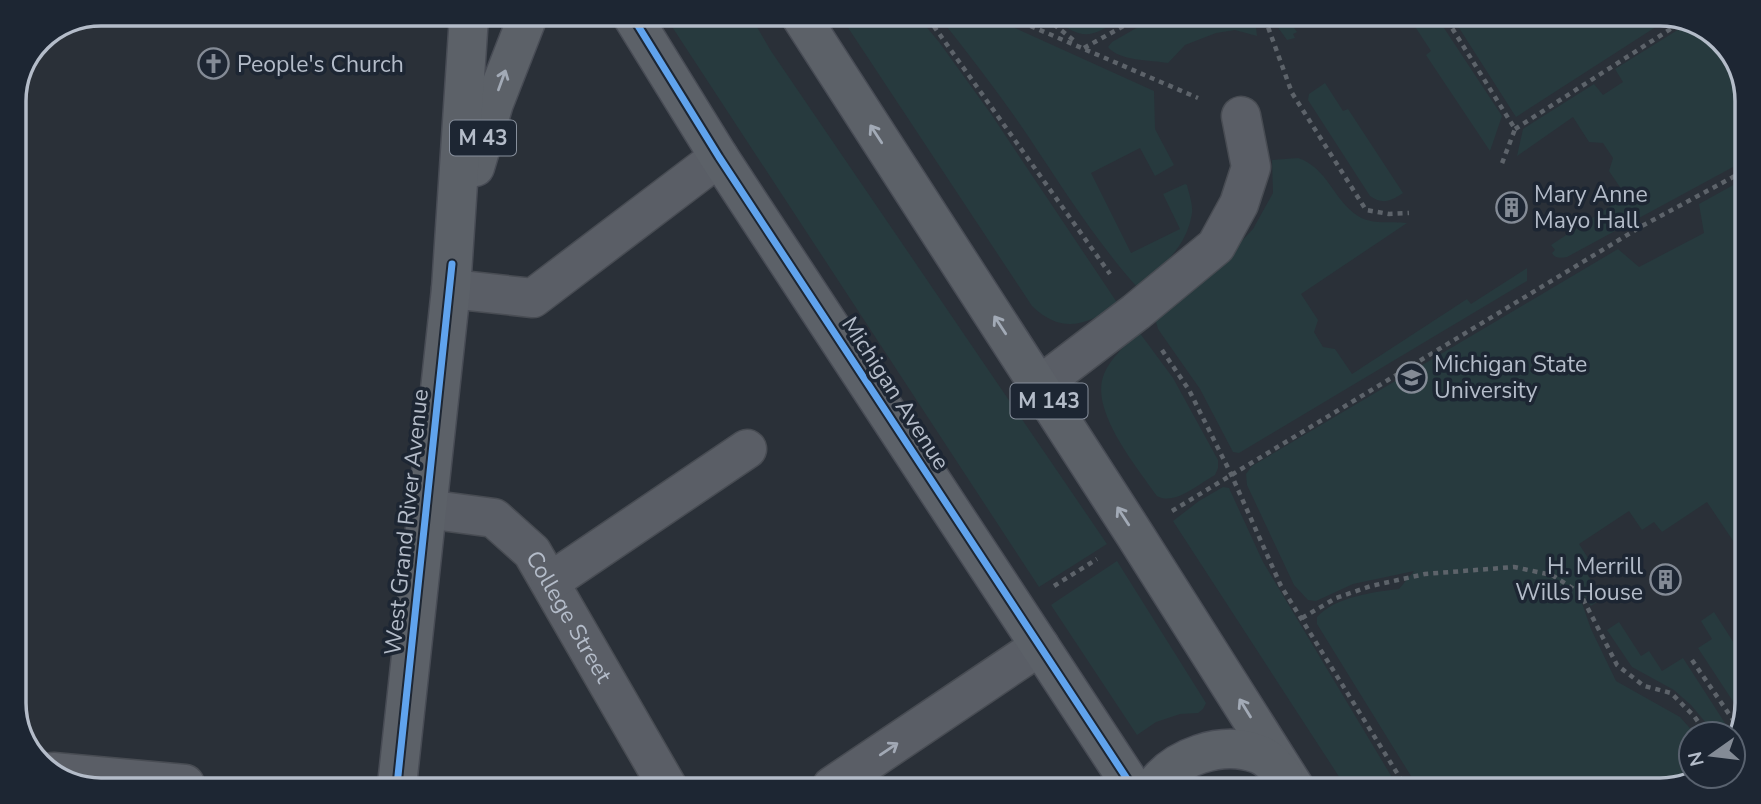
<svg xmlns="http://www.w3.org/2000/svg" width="1761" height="804" font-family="'Nunito Sans',sans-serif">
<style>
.green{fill:#273a3e}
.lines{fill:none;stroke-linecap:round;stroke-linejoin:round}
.minor-casing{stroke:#484c53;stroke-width:41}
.major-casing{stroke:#484c55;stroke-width:41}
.path{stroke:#5d636a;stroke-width:4.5;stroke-dasharray:5 5;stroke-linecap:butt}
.minor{stroke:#5a5e66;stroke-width:38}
.major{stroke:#5c6168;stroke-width:38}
.cycleway-casing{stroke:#1d2633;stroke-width:11}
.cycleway{stroke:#60a3ed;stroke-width:7}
.oneway{stroke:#a2aab6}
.oneway2{stroke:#a2a9b5}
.labels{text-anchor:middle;stroke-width:7;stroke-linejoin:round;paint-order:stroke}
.shield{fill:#1d2633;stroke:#878f9c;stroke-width:2}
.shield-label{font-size:21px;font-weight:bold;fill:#b4bcc9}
.poi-label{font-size:23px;fill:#b4bcc9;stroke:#1d2633;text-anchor:start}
.street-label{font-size:23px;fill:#b4bcc9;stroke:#1d2633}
.rim{fill:none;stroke:#b4bcc9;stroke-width:3.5}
</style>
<rect width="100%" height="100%" fill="#2a3038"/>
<g class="green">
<path d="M 665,16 L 751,17 L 771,51 L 1107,544 L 1039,587 Z"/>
<path d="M 841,17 L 918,17 L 939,42 L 991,114 L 1118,304 C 1087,325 1062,335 1032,306 Z"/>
<path d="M 940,18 L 993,18 L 1154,91 L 1155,129 L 1174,165 L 1155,176 L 1140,148 L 1091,173 L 1131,253 L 1180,229 L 1163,194 L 1185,184 L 1187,185 C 1189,194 1193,204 1192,213 C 1187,247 1162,267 1137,287 C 1096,241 1064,190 1030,139 C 1002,97 971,57 940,18 Z"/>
<path d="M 1055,18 L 1122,18 C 1093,36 1083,43 1055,18 Z"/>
<path d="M 1152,19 L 1255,19 L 1257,36 L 1235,30 L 1216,33 L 1185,45 L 1168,63 C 1150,60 1119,61 1108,47 L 1112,42 Z"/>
<path d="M 1272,19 L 1288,19 L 1297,32 L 1293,34 L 1295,38 L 1287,40 Z"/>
<path d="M 1454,20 L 1665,21 L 1516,117 Z"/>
<path d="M 1420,21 L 1442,25 L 1502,116 L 1490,151 L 1426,55 L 1431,51 L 1414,25 Z"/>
<path d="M 1692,21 L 1732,53 L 1747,96 L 1746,160 L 1567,257 C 1561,258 1555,259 1552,253 L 1555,250 L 1551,245 L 1626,196 L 1609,171 L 1613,158 L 1603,143 L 1589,142 L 1573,117 L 1517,156 L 1523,129 L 1594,84 L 1603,95 L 1623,82 L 1615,69 Z"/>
<path d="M 1325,83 L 1343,111 L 1348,109 L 1403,193 C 1391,201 1383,205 1370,196 L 1308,100 L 1309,94 Z"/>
<path d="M 1298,158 C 1328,168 1333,200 1358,216 C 1371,225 1392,221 1407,223 L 1301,294 L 1318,320 L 1314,332 L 1323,347 L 1335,349 L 1352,374 L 1467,299 L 1471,304 L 1527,268 L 1527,281 L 1239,453 L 1233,452 L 1200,389 L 1158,329 L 1155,318 L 1229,254 L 1253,229 L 1273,193 L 1272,160 Z"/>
<path d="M 1746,178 L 1742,554 L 1707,502 L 1662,532 L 1654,522 L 1642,530 L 1629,511 L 1579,544 L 1592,564 L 1584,570 L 1603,598 L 1591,606 L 1575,583 L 1591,629 L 1616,681 L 1680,717 L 1695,734 L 1691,734 L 1691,776 L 1705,776 L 1660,790 L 1419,789 L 1317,624 L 1317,617 C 1335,597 1373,592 1399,589 L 1414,571 L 1353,584 L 1316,601 L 1308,600 L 1294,585 L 1247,485 L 1246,474 L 1252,466 L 1618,249 L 1639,267 L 1704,233 L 1699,204 Z"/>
<path d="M 1139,332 L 1173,378 L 1218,460 L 1218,468 L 1215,475 C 1198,484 1175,506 1157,496 C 1137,467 1089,410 1104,374 C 1111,357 1127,344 1139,332 Z"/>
<path d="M 1223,487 L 1229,488 L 1263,562 L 1399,789 L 1347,789 L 1173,521 L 1199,501 Z"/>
<path d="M 1117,561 L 1206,703 L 1203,709 L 1198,713 L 1180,714 L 1156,722 L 1137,735 L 1051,605 Z"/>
<path d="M 1714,612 L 1741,654 L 1740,712 L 1698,648 L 1712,639 L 1701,621 Z"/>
<path d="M 1619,622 L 1641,656 L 1649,651 L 1662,671 L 1683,658 L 1732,734 L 1712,730 L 1691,705 L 1674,690 L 1632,667 L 1607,630 Z"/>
</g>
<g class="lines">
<defs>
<g id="minor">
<path d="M 451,289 L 533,298 L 719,157"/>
<path d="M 1039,386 L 1136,312 L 1216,246 L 1239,204 L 1251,167 L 1241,116"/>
<path id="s1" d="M 426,509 L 494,518 L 532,552 L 667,786"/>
<path d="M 550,582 L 747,449"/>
<path d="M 53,772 L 185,784"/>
<path d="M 832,786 L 1040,646"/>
</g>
<g id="major">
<path d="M 632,16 L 719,157 L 1133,788"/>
<path d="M 801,17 L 1135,535 L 1295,788"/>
<path d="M 475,167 L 494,103 L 528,16"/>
<path d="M 397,785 L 451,289 L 469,16"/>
<path d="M 1153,788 C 1174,757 1222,740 1258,754 C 1269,758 1276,767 1283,775"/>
</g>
</defs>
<use href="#minor" class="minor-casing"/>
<use href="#major" class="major-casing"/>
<g class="path">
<path d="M 928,18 L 1110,274"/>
<path d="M 1012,18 L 1198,98"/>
<path d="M 1046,18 L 1077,43"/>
<path d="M 1263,19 L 1268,27 L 1292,93 L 1366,210 L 1389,214 L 1409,213"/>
<path d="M 1447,20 L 1515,129 L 1501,166"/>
<path d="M 1084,48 L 1138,18"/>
<path d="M 1515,129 L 1683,21"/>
<path d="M 1162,350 L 1189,390 L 1231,474 L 1281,586 L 1407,789"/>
<path d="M 1172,511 L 1642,226 L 1746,170"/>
<path d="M 1054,586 L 1097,559"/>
<path d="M 1302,618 L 1336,598 L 1371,586 L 1425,574 L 1514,567 L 1552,575 L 1580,593 L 1617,665 L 1644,686 L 1671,693 L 1694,716 L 1707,734"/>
<path d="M 1692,660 L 1740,730"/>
<path d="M 1733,744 L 1734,745"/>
</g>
<use href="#minor" class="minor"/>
<use href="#major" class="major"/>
<defs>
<g id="cycleway">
<path d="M 632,16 L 719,157 L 1133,788"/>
<path d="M 397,785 L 452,264"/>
</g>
</defs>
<use href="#cycleway" class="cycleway-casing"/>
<use href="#cycleway" class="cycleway"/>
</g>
<defs><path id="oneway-shaft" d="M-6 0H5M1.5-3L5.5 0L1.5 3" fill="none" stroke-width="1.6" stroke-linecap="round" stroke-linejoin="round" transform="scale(1.75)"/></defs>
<g class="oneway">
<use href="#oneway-shaft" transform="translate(502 80) rotate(-70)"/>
<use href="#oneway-shaft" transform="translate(876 134) rotate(-123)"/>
<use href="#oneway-shaft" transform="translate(1000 325) rotate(-123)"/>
<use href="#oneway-shaft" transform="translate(1123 516) rotate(-123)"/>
<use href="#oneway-shaft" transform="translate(1245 708) rotate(-122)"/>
</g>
<use class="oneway2" href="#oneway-shaft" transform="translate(889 749) rotate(-34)"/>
<defs>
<symbol id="church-ring" viewBox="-11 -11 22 22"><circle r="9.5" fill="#1d2633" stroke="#848b96" stroke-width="1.5"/><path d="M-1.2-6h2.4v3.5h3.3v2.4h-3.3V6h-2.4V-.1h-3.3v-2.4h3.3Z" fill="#848b96"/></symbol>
<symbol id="building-ring" viewBox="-11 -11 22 22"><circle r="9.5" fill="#1d2633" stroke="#848b96" stroke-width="1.5"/><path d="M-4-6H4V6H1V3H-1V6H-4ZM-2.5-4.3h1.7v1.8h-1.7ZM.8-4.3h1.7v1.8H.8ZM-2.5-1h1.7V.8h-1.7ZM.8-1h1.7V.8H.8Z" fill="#848b96"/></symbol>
<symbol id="university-ring" viewBox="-11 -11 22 22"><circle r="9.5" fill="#1d2633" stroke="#848b96" stroke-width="1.5"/><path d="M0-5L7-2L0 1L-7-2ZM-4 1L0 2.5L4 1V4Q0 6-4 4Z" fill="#848b96"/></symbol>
</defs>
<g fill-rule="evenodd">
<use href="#church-ring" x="196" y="46" width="35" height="35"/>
<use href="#building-ring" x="1494" y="190" width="35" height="35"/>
<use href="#university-ring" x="1394" y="360" width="35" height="35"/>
<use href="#building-ring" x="1648" y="562" width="35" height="35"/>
</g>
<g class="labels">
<g class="shield">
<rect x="450" y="120.5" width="66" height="35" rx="5"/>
<rect x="1010.5" y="383.5" width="77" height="35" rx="5"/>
</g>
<g class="shield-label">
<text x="483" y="145">M 43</text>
<text x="1049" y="408">M 143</text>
</g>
<g class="poi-label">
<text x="237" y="72">People's Church</text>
<text x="1534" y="202">Mary Anne<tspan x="1534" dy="26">Mayo Hall</tspan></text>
<text x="1434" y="372">Michigan State<tspan x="1434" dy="26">University</tspan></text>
<text x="1643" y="574" text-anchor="end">H. Merrill<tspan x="1643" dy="26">Wills House</tspan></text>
</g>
<g class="street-label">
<text transform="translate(896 393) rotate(57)" y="8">Michigan Avenue</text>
<text transform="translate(406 522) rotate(-84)" y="8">West Grand River Avenue</text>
<text dy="8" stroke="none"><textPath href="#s1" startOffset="194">College Street</textPath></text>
</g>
</g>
<path d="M0 0H1761V804H0ZM101 26H1660A75 75 0 0 1 1735 101V703A75 75 0 0 1 1660 778H101A75 75 0 0 1 26 703V101A75 75 0 0 1 101 26Z" fill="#1d2633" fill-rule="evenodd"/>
<path class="rim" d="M101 26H1660A75 75 0 0 1 1735 101V703A75 75 0 0 1 1660 778H101A75 75 0 0 1 26 703V101A75 75 0 0 1 101 26Z"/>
<g transform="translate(1712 755) rotate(256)"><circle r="33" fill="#1d2633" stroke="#59626f" stroke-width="2"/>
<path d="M0-5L12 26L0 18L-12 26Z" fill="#848b96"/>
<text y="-10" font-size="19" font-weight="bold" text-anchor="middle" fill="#b4bcc9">N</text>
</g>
</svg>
